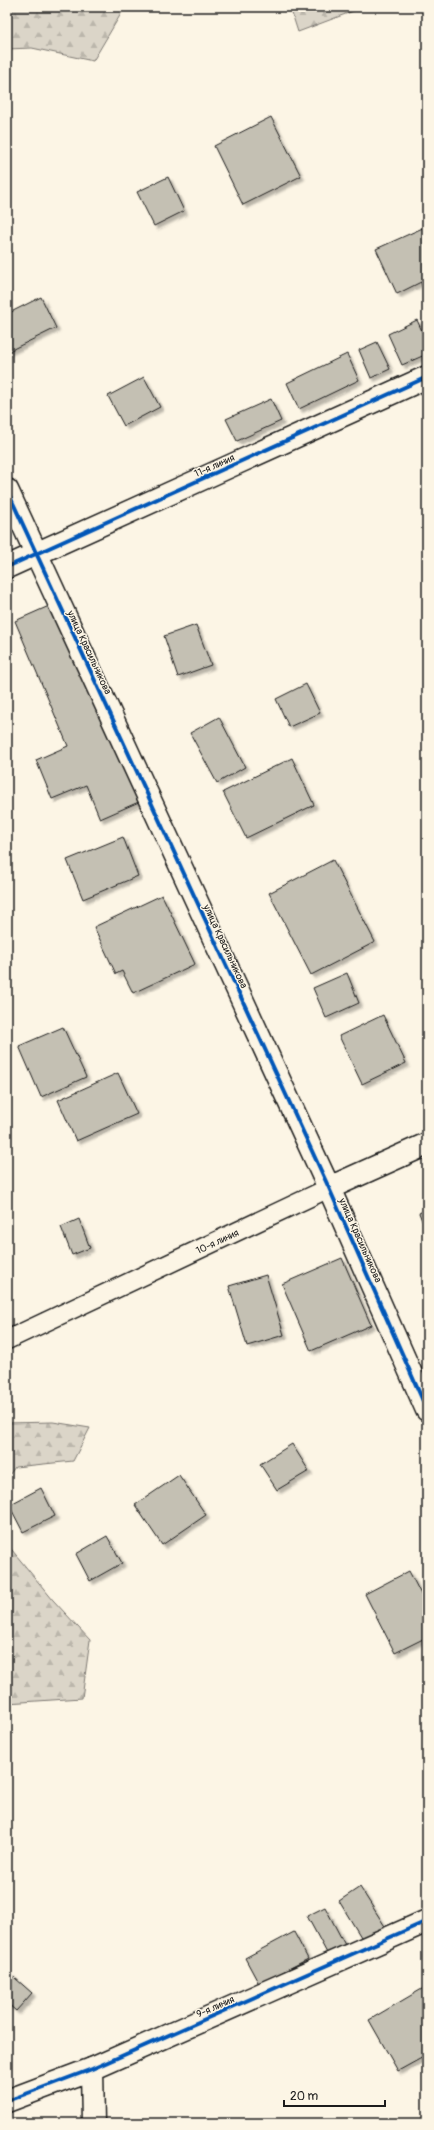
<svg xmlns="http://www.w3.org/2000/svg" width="434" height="2130" font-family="Pangolin,sans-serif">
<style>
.forest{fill:url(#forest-firs);stroke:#7c7872}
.building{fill:#c4c0b3;stroke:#1c1c1c;filter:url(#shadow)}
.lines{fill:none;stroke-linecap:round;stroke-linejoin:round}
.service-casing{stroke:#1c1c1c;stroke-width:21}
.minor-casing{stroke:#1c1c1c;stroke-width:25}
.service{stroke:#fcf5e5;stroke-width:18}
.minor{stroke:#fcf5e5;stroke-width:22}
.cycleway-casing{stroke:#fcf5e5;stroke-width:6}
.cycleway{stroke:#0057b8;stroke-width:4}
.labels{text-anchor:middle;stroke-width:3;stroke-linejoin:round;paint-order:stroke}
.street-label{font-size:10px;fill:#1c1c1c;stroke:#fcf5e5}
</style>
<defs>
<pattern id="forest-firs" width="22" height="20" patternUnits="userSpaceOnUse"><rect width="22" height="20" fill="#dbd5c8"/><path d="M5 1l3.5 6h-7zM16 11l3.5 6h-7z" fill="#bbb6ab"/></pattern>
<filter id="shadow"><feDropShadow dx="3.5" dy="3.5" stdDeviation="1" flood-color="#0004"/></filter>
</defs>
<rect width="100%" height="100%" fill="#fcf5e5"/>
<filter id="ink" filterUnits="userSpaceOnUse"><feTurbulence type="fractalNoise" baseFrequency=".025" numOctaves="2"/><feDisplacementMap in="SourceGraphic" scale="8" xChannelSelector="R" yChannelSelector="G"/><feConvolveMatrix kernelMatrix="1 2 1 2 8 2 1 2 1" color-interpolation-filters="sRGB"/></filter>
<g filter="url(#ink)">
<g class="forest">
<path d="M 7,7 L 125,7 L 93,61 L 32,48 L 7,49 Z"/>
<path d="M 290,7 L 364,7 L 298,32 Z"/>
<path d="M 53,1422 L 90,1428 L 73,1461 L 15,1467 L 7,1478 L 7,1423 Z"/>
<path d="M 7,1544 L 53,1600 L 90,1640 L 82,1698 L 7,1703 Z"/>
<path d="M 427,1823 L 427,1866 L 424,1865 L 424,1828 Z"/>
</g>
<g class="building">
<path d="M 271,117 L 301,176 L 243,205 L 214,146 Z"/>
<path d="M 168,177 L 184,211 L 154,226 L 137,192 Z"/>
<path d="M 427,226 L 427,289 L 424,290 L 421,282 L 397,294 L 376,249 Z"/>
<path d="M 41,297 L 56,328 L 7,352 L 7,314 Z"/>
<path d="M 417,320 L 427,342 L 427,354 L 402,365 L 388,334 Z"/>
<path d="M 377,342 L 390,369 L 371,378 L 359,350 Z"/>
<path d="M 347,354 L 359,380 L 299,409 L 287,383 Z"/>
<path d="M 144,377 L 160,407 L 124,426 L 108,396 Z"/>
<path d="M 271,399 L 281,421 L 237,441 L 226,419 Z"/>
<path d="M 58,602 L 141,801 L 100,819 L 86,785 L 52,799 L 36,760 L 68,746 L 15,621 Z"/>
<path d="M 196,625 L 211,665 L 178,677 L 164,636 Z"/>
<path d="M 306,684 L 320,713 L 289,727 L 276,699 Z"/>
<path d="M 219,717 L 245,767 L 217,783 L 190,733 Z"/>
<path d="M 292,758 L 314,805 L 246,838 L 223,792 Z"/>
<path d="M 123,837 L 138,876 L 83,899 L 67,860 Z"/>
<path d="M 333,860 L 375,942 L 311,975 L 269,893 Z"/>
<path d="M 162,895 L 195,964 L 133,993 L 122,971 L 116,974 L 94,927 Z"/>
<path d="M 347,973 L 359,1003 L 326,1018 L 313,988 Z"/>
<path d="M 383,1015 L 406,1063 L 362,1084 L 339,1036 Z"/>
<path d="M 63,1027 L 86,1077 L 41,1097 L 19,1046 Z"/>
<path d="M 118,1073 L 137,1114 L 76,1141 L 58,1100 Z"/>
<path d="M 427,1209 L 427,1233 L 419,1213 Z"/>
<path d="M 79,1219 L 90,1248 L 72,1255 L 61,1227 Z"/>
<path d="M 342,1258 L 371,1325 L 311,1351 L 282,1284 Z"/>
<path d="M 266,1275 L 284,1335 L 247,1346 L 229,1286 Z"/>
<path d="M 292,1444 L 309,1471 L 277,1490 L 260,1464 Z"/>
<path d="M 179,1475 L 206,1515 L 162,1545 L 135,1505 Z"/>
<path d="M 41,1488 L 55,1516 L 23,1532 L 9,1505 Z"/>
<path d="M 107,1536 L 122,1563 L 90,1581 L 76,1554 Z"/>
<path d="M 409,1571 L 427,1606 L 427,1637 L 395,1653 L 365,1594 Z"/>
<path d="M 360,1887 L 386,1928 L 364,1942 L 339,1901 Z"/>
<path d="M 325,1907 L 345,1945 L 328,1955 L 307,1916 Z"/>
<path d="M 294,1932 L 308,1959 L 259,1984 L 245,1958 Z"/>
<path d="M 7,1971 L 32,1993 L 16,2011 L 7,2003 Z"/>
<path d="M 427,1986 L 427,2055 L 398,2071 L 369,2020 Z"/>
</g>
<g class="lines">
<defs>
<path id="service" d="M 7,1340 L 329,1188"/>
<g id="minor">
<path d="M 7,490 L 329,1188 L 427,1410"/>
<path d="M 7,567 L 427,377"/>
<path d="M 329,1188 L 427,1144"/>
<path d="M 92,2069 L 93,2123"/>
<path d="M 7,2101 L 92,2069 L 427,1921"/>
</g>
</defs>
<use href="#service" class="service-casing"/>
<use href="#minor" class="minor-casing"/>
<use href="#service" class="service"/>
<use href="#minor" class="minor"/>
<defs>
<g id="cycleway">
<path d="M 7,490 L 329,1188 L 427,1410"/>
<path d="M 7,567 L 427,377"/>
<path d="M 7,2101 L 92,2069 L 427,1921"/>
</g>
</defs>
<use href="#cycleway" class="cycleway-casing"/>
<use href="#cycleway" class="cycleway"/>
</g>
</g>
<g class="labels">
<g class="street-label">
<text transform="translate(214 465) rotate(-24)" y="4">11-я линия</text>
<text transform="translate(90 652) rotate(65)" y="4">улица Красильникова</text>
<text transform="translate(226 946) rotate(65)" y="4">улица Красильникова</text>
<text transform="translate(361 1240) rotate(66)" y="4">улица Красильникова</text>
<text transform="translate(217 1241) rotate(-25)" y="4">10-я линия</text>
<text transform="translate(215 2006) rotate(-24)" y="4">9-я линия</text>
</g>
</g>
<rect width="434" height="2130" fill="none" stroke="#fcf5e5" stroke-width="24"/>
<rect x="12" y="12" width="410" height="2106" fill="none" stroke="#1c1c1c" stroke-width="1.5" filter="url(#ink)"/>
<path d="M284 2100v6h101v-6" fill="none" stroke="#1c1c1c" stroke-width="2"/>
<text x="290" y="2100" font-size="12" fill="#1c1c1c" stroke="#fcf5e5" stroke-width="3" paint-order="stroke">20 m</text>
</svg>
